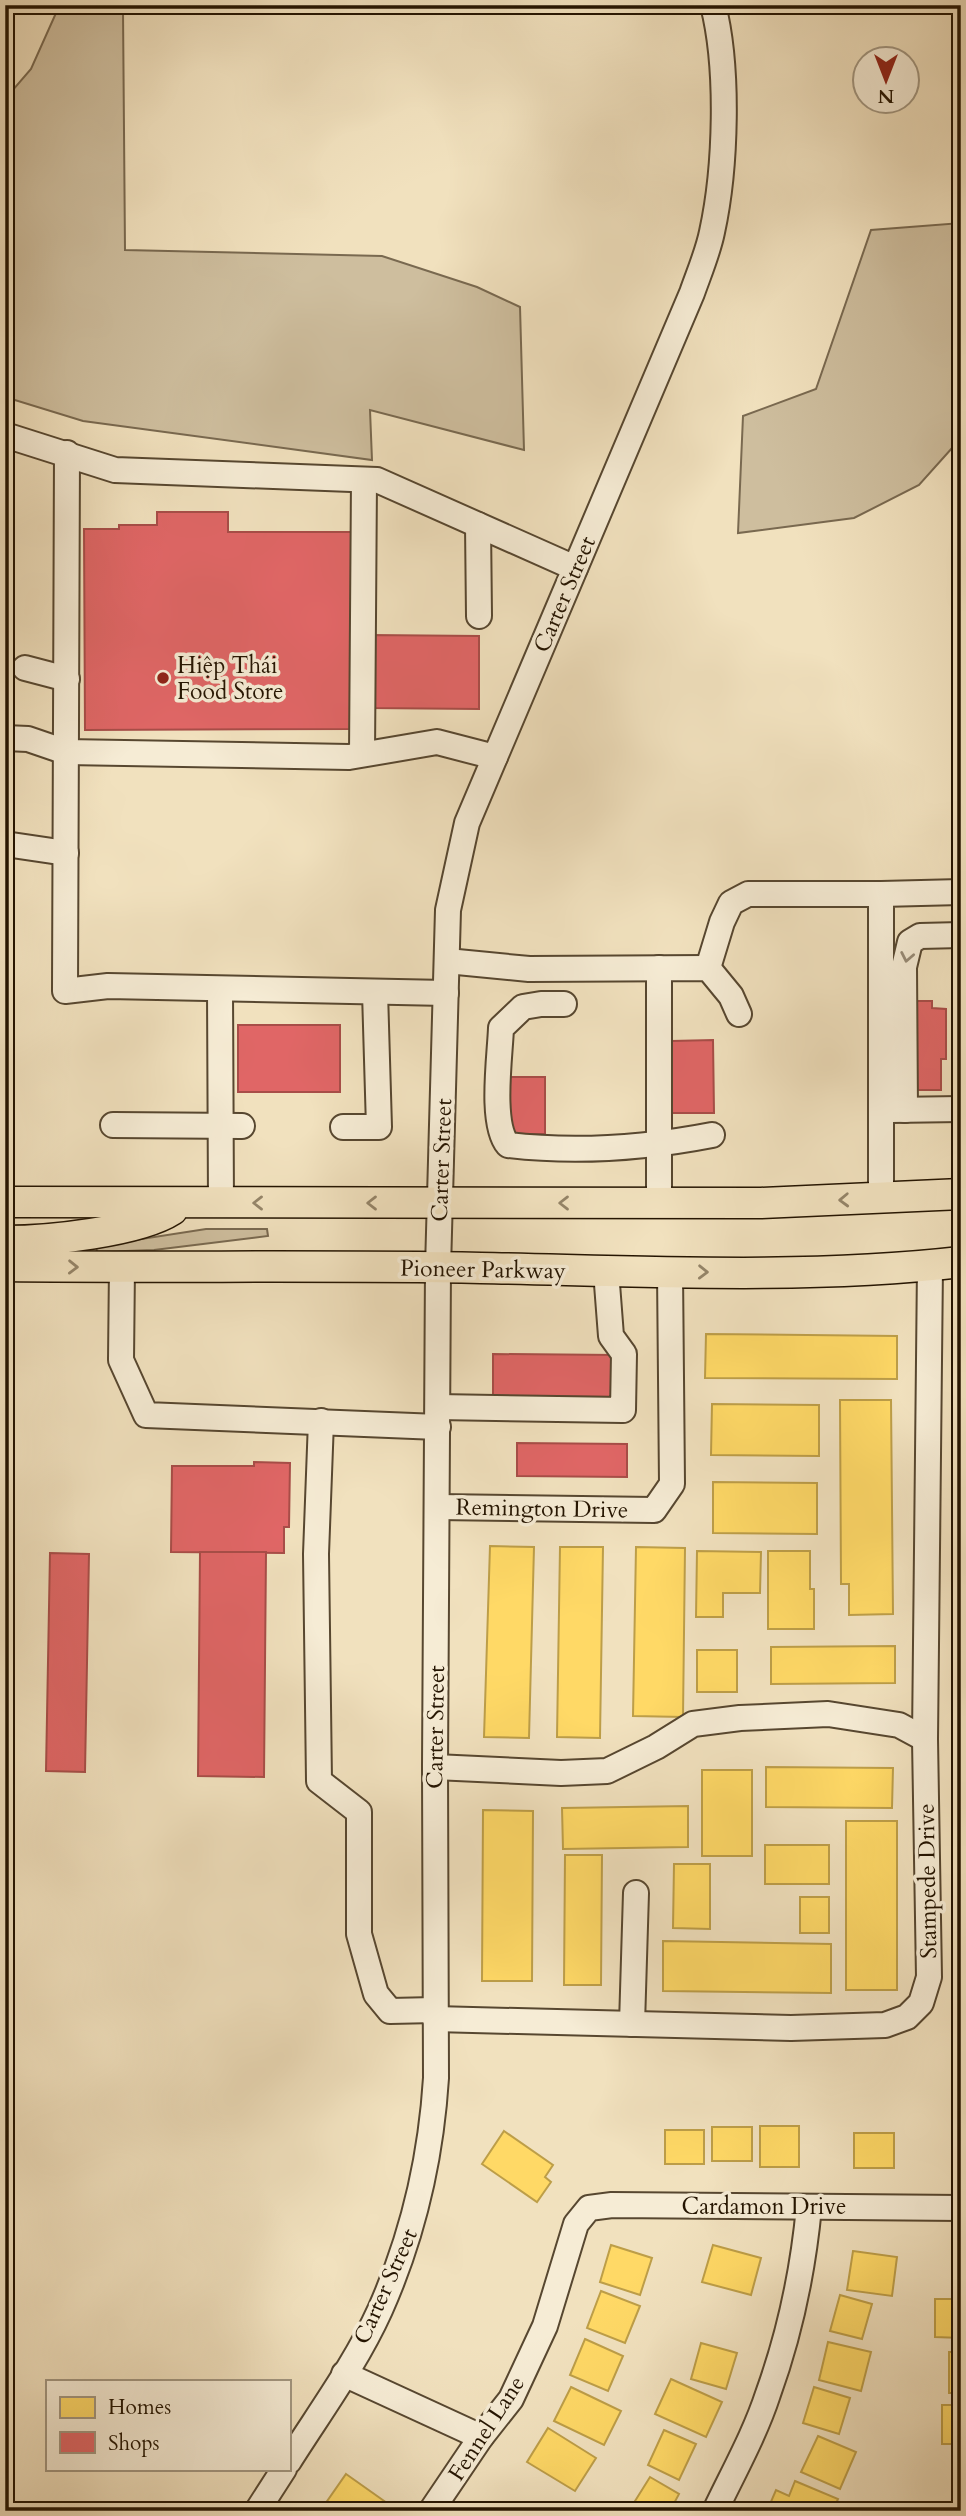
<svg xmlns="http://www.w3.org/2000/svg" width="966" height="2516" font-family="Cardo,serif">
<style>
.green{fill:#cebe9e;stroke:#796950;stroke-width:2}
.homes{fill:#ffd966;stroke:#bd9e48;stroke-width:2}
.shops{fill:#e06666;stroke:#a84d48;stroke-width:2}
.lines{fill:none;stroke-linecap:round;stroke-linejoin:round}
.minor-casing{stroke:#574730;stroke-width:28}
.major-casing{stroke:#241401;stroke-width:33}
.minor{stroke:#f6ecd5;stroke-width:24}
.major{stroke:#f1e1be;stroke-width:30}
.oneway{stroke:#988b76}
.oneway2{stroke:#958569}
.poi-dot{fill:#8f2418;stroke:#f6ecd5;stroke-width:2.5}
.labels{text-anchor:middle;stroke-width:7;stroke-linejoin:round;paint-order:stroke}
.street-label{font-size:23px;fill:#241401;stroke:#f6ecd5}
.poi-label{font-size:23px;fill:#241401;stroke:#f6ecd5;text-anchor:start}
</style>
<rect width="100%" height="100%" fill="#f1e1be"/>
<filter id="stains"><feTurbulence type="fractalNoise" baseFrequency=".00286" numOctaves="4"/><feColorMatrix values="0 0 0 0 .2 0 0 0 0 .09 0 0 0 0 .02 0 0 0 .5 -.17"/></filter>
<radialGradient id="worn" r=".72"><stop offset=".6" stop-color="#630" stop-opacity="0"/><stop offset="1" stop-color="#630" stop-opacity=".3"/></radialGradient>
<g class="green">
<path d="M 123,11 L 125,250 L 382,256 L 477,287 L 520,307 L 524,450 L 370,410 L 372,460 L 83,421 L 5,397 L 5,99 L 31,69 L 56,13 Z"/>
<path d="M 961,223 L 961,438 L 919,485 L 854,518 L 738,533 L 743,416 L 816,389 L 871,230 Z"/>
<path d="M 206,1229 L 267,1229 L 268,1236 L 154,1250 L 97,1252 L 96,1246 Z"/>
</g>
<g class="homes">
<path d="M 706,1334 L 897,1336 L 897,1379 L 705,1378 Z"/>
<path d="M 840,1400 L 891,1400 L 893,1614 L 849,1615 L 849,1584 L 841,1584 Z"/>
<path d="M 712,1404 L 819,1405 L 819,1456 L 711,1455 Z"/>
<path d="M 713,1482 L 817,1483 L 817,1534 L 713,1533 Z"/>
<path d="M 490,1546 L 534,1547 L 529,1738 L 484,1737 Z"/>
<path d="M 560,1547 L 603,1547 L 600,1738 L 557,1737 Z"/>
<path d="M 636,1547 L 685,1548 L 683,1717 L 633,1716 Z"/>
<path d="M 697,1551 L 761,1552 L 760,1593 L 723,1593 L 723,1617 L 696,1617 Z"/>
<path d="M 768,1551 L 810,1551 L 810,1589 L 814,1589 L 814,1629 L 768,1629 Z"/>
<path d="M 895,1646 L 895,1683 L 771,1684 L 771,1647 Z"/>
<rect x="697" y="1650" width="40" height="42"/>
<path d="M 766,1767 L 893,1768 L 892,1808 L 766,1807 Z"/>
<rect x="702" y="1770" width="50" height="86"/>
<path d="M 688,1806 L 688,1847 L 563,1849 L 562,1808 Z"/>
<path d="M 483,1810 L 533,1811 L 532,1981 L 482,1981 Z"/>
<rect x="846" y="1821" width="51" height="169"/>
<rect x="765" y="1845" width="64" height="39"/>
<path d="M 565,1855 L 602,1855 L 601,1985 L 564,1985 Z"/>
<path d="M 674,1864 L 710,1864 L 710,1929 L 673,1928 Z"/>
<rect x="800" y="1897" width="29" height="36"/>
<path d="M 663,1941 L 831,1944 L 831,1993 L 663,1991 Z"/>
<rect x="957" y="2115" width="4" height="56"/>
<rect x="760" y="2126" width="39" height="41"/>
<rect x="712" y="2127" width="40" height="34"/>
<rect x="665" y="2130" width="39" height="34"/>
<path d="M 504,2131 L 553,2165 L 545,2177 L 551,2182 L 537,2202 L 482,2164 Z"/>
<rect x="854" y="2133" width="40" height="35"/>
<path d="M 611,2245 L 652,2258 L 640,2295 L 600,2282 Z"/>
<path d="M 713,2245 L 761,2258 L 751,2295 L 702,2282 Z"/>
<path d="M 853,2251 L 897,2257 L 892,2296 L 847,2290 Z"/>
<path d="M 601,2291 L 640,2306 L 625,2343 L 587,2328 Z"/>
<path d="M 840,2295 L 872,2304 L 862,2339 L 830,2331 Z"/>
<path d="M 935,2299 L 961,2299 L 961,2338 L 935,2337 Z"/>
<path d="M 585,2339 L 623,2356 L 608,2391 L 570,2375 Z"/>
<path d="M 828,2342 L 871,2352 L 861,2391 L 819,2380 Z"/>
<path d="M 701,2343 L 737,2353 L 726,2389 L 691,2379 Z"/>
<rect x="949" y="2352" width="12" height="41"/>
<path d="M 671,2379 L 722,2402 L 706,2437 L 655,2414 Z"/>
<path d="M 571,2387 L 621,2411 L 604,2445 L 554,2421 Z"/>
<path d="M 814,2387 L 850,2398 L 839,2434 L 803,2423 Z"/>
<rect x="942" y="2405" width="19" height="39"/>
<path d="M 548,2428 L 596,2458 L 575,2491 L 527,2462 Z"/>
<path d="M 664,2430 L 696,2444 L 679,2480 L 648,2465 Z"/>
<path d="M 818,2436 L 856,2452 L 840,2489 L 801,2472 Z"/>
<path d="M 346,2474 L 394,2508 L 392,2511 L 329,2511 L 323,2507 Z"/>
<path d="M 650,2477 L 679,2494 L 670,2511 L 630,2509 Z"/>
<path d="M 795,2481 L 838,2499 L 833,2511 L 767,2511 L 776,2490 L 789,2496 Z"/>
</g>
<g class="shops">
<path d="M 157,512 L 228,512 L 228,532 L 351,532 L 352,729 L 85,730 L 84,529 L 119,529 L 119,525 L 157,525 Z"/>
<path d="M 370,635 L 479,636 L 479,709 L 370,708 Z"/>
<path d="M 913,1001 L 932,1001 L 932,1008 L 946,1009 L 946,1059 L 941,1059 L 941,1090 L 913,1090 Z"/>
<rect x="238" y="1025" width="102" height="67"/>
<path d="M 713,1040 L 714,1113 L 672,1113 L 672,1041 Z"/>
<rect x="506" y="1077" width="39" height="57"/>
<path d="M 493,1354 L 616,1355 L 615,1397 L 493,1396 Z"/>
<path d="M 517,1443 L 627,1444 L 627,1477 L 517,1476 Z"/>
<path d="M 254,1462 L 290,1463 L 289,1527 L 284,1527 L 284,1553 L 171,1552 L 172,1466 L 254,1466 Z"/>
<path d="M 200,1552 L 266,1552 L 264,1777 L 198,1776 Z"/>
<path d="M 50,1553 L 89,1554 L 85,1772 L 46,1771 Z"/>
</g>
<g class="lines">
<defs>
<g id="minor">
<path d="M 5,435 L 115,470 L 377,480 L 575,568"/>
<path d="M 67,453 L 65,991 L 108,986 L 446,993"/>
<path d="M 478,525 L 479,616"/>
<path d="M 25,668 L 67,679"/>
<path d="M 5,738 L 28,739 L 66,752 L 349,757 L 437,742 L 495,757"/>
<path d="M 362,754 L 364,480"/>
<path d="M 5,844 L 66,853"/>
<path d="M 447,961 L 529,969 L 708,968 L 731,996 L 739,1014"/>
<path d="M 659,968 L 659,1203"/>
<path d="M 708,968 L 722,922 L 731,903 L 748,894 L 881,894"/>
<path d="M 220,989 L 221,1203"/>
<path d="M 564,1004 L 541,1004 L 523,1007 L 501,1028 C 500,1056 490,1124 508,1145 C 576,1153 645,1148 712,1135"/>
<path d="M 891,1110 L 961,1109"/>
<path d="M 905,1110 L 904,967 L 910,942 L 920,936 L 961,935"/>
<path d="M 113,1125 L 242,1126"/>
<path d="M 343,1127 L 379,1127 L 375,992"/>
<path d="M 881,1199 L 881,894 L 961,892"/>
<path d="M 122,1267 L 121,1360 L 146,1415 L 438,1427"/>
<path d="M 438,1407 L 623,1410 L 624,1354 L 611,1336 L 606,1271"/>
<path d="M 321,1421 L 316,1554 L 319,1781 L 359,1812 L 359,1934 L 376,1994 L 390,2011 L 435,2010"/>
<path d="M 438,1507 L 654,1510 L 672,1484 L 670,1272"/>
<path d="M 435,1767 L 561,1773 L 607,1771 L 656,1747 L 693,1724 L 740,1718 L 828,1714 L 899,1725 L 925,1739"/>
<path d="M 435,2019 L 791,2028 L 885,2025 L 907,2017 L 921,2003 L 929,1977 L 925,1739 L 930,1266"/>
<path d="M 632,2024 L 636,1893"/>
<path d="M 344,2374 L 481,2437"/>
<path d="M 289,2461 C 320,2412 356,2363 380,2310 C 413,2236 431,2158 436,2078 L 435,1767 L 438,1268 L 448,910 L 467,823 L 692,293 C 699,273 708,252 712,232 C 726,168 729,68 713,5"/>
<path d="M 257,2511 L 284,2469"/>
<path d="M 431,2511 L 481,2437 L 511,2399 L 545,2326 L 576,2224 L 589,2208 L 612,2205 L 961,2208"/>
<path d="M 715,2511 C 733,2473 755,2434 768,2394 C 790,2333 803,2271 809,2207"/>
</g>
<g id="major">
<path d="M 5,1202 L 761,1203 L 961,1194"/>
<path d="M 5,1241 C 47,1241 138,1232 172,1210"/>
<path d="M 5,1266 C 164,1268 322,1265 481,1268 C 639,1271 803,1280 961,1262"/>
</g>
</defs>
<use href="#minor" class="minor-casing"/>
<use href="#major" class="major-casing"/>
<use href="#minor" class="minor"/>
<use href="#major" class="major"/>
</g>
<defs><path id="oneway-chevron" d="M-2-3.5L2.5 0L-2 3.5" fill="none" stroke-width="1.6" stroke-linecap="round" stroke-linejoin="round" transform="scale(1.75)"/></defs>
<use class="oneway" href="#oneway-chevron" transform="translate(907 957) rotate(101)"/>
<g class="oneway2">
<use href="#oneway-chevron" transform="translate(844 1200) rotate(178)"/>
<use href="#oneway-chevron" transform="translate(258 1203) rotate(180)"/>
<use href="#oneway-chevron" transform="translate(372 1203) rotate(180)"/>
<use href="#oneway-chevron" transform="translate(564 1203) rotate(180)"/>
<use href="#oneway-chevron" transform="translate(73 1267) rotate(1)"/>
<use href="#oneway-chevron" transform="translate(703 1272) rotate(1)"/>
</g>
<circle class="poi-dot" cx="163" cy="678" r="7"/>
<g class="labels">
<g class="street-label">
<text transform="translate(564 594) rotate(-67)" y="8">Carter Street</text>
<text transform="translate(441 1160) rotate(-88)" y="8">Carter Street</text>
<text transform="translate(483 1269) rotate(1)" y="8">Pioneer Parkway</text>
<text transform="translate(542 1508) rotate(1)" y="8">Remington Drive</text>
<text transform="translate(435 1727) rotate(-89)" y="8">Carter Street</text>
<text transform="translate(927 1881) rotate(-91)" y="8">Stampede Drive</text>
<text x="764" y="2214">Cardamon Drive</text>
<text transform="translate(385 2286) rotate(-66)" y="8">Carter Street</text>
<text transform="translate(486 2428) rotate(-57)" y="8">Fennel Lane</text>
</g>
<g class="poi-label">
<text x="177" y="673">Hiệp Thái<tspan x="177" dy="26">Food Store</tspan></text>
</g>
</g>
<rect width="966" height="2516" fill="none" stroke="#f1e1be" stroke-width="28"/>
<rect x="7" y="7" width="952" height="2502" fill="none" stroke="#241401" stroke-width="3.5"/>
<rect x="14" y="14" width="938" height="2488" fill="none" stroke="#241401" stroke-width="2"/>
<rect x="46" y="2380" width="245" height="91" fill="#f6ecd5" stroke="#a29680" stroke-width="2"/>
<rect x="60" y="2397" width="35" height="21" fill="#ffd966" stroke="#a29680" stroke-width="2"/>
<text x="108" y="2414" font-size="21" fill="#241401">Homes</text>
<rect x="60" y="2432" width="35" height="21" fill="#e06666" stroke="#a29680" stroke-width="2"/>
<text x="108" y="2450" font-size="21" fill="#241401">Shops</text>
<g transform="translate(886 80) rotate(180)"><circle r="33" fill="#f6ecd5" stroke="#a29680" stroke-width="2"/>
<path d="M0-5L12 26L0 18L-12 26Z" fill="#8f2418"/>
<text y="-10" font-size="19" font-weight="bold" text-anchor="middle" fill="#241401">N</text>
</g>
<rect width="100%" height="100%" filter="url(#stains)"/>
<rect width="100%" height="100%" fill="url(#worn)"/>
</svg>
